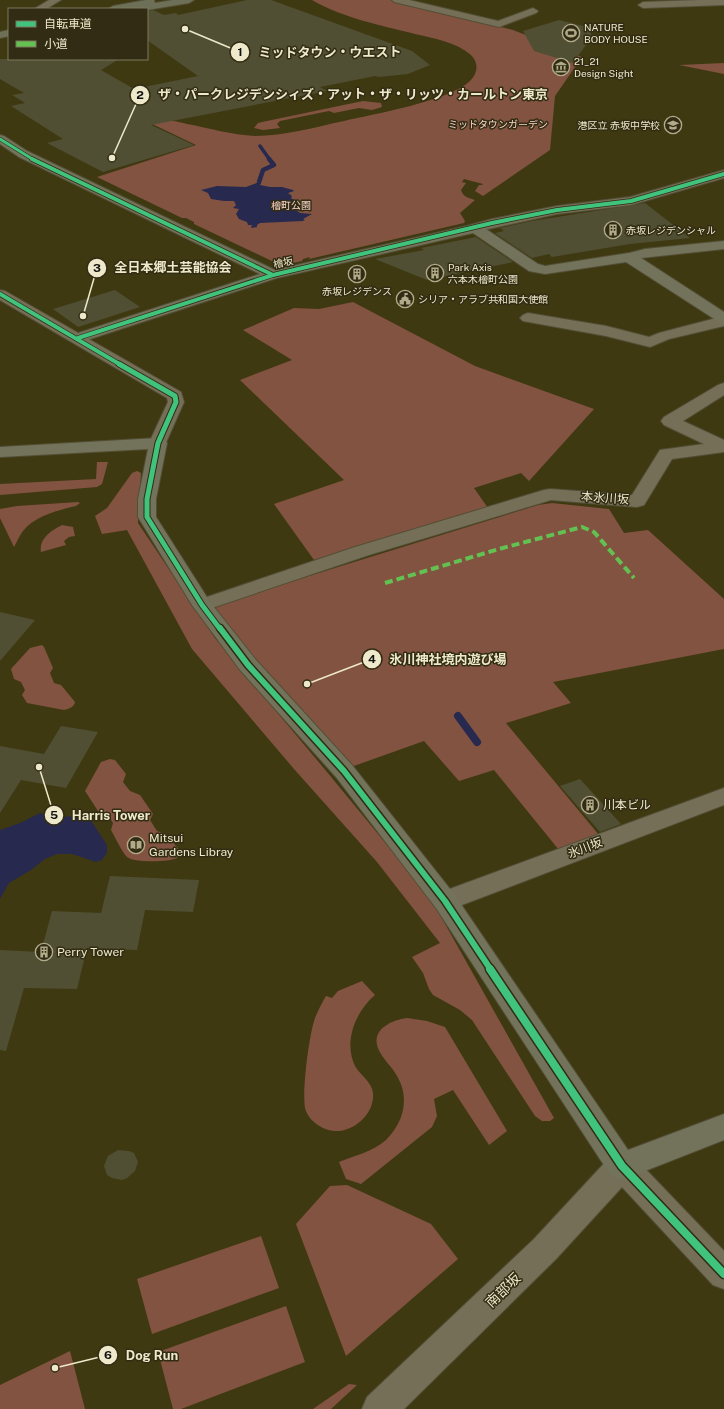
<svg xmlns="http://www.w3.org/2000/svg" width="724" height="1409" font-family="'Public Sans','Noto Sans JP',sans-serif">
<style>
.green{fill:#825340}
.water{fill:#27294f}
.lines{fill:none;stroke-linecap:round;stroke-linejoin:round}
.stream-far2{stroke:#27294f;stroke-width:3.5}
.stream-far1{stroke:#27294f;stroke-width:4.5}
.stream{stroke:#27294f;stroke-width:8}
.building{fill:#504f33}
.street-casing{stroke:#534f36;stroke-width:2}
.secondary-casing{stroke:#534f36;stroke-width:2}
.primary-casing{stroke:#534f36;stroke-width:2}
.street{fill:#756f58;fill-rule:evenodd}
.secondary{fill:#73735b;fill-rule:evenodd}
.primary{fill:#6d7056;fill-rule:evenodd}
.quiet{stroke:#63c152;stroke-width:4;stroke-dasharray:8 4;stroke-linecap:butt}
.cycleway-far4-casing{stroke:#312c13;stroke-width:4}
.cycleway-far3-casing{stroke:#312c13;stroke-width:5.5}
.cycleway-far2-casing{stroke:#312c13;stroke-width:7}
.cycleway-far1-casing{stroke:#312c13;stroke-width:9}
.cycleway-casing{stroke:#312c13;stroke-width:11}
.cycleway-far4{stroke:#40c37c;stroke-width:3}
.cycleway-far3{stroke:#40c37c;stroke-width:4}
.cycleway-far2{stroke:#40c37c;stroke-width:5}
.cycleway-far1{stroke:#40c37c;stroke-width:6}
.cycleway{stroke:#40c37c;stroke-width:8}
.labels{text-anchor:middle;stroke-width:3;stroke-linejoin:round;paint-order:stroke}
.far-poi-label{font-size:10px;fill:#eee9ca;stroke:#312c13;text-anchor:start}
.far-park-label{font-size:10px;fill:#fad5ca;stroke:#312c13}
.far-street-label{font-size:10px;fill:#eee9ca;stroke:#312c13}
.street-label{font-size:12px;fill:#eee9ca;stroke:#312c13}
.poi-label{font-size:12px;fill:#eee9ca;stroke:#312c13;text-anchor:start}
.near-street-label{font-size:14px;fill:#eee9ca;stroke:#312c13}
.leader{fill:none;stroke:#eee9ca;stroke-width:1.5}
.callout-dot{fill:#eee9ca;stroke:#312c13;stroke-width:1.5}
.mark-label{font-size:12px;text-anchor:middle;font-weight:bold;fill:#111}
.callout-label{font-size:13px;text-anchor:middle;font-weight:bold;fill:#eee9ca;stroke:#312c13;stroke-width:3;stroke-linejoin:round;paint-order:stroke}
</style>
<rect width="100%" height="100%" fill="#3f3912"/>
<g class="green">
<path d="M 312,0 L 390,0 L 513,30 L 582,57 L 555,96 L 550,150 L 483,196 L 475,191 L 479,185 L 482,185 L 483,184 L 464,179 L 462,182 L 466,183 L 461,190 C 463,197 469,198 475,200 L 460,213 L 465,221 L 464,223 L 309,259 L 310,257 L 303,259 L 302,261 L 288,264 L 274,262 L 194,224 L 194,222 L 186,218 L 182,218 L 97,177 L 196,145 L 148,122 C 156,122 164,120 172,121 C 177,121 182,123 187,124 C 209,128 232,135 255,136 C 285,136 315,127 344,121 C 374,114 449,101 470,81 C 478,73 479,63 471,55 C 456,42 433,38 415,34 C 380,25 343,18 312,0 Z"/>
<path d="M 724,63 L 724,74 L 679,65 Z"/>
<path d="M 363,101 L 381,103 L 382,107 L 372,110 L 359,108 L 334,113 L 329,111 L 280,121 L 277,124 L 280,128 L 263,130 L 254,128 L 258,123 L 262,122 Z"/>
<path d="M 353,302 L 475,366 L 594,409 L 529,481 L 521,473 L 474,488 L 488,508 L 314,560 L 274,504 L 344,480 L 240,380 L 292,360 L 243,330 L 294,308 L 319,309 Z"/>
<path d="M 97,462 L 108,462 L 102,484 L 97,487 L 0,495 L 0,484 L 96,479 Z"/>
<path d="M 137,471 L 141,473 L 138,523 L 215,638 L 327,772 L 430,897 L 554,1118 L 550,1121 L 542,1121 L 535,1116 L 472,1020 L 460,1010 L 433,995 L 429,989 L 423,973 L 412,957 L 440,943 L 377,862 L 294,769 L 192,649 L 127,530 L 102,534 L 95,516 L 107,508 L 132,473 Z"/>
<path d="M 78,502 L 80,503 L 76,506 C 58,510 35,516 23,531 C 19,536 17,542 14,547 L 0,518 L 0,509 L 17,506 Z"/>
<path d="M 552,503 L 609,509 L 624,533 L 648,530 L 724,599 L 724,649 L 553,682 L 571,703 L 506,723 L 599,835 L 559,850 L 494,770 L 459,781 L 424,741 L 351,767 L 258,669 L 212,606 L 538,505 Z"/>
<path d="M 62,525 L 73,527 L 75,536 L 69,537 L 64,541 L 66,545 L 41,552 C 39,538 51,531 62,525 Z"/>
<path d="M 42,645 L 44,647 L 53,668 L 50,673 L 54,683 L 61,685 L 75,702 C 74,707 69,709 64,710 L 27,703 L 22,695 L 25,690 L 21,682 L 14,679 L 11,669 L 30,648 Z"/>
<path d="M 110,759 L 115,760 L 126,774 L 123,782 L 130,791 L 140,795 L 153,814 L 150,820 L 157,831 L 166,834 L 180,851 L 177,858 C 170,862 134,863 127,857 C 122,852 115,837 111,830 L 113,823 L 107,813 L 98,811 L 85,791 L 101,762 Z"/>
<path d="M 362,981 L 375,995 C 356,1011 343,1041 355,1066 C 360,1075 372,1082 373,1093 C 375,1118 345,1139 323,1128 C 315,1124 307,1117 305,1108 C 302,1090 309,1035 315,1018 C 318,1010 322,1003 326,996 L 332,998 L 338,991 Z"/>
<path d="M 407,1018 L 427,1021 L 445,1027 L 507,1131 L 489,1145 L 453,1090 L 434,1099 L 437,1116 L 432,1127 L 361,1184 L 346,1179 L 339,1162 C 354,1156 374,1151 386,1140 C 404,1122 410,1098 397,1076 C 392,1066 382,1059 378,1048 C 371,1029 392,1020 407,1018 Z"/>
<path d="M 347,1185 L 431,1224 L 458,1259 L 346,1356 L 296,1224 L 330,1186 Z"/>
<path d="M 261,1236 L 279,1288 L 152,1334 L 137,1279 Z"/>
<path d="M 286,1306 L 305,1362 L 181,1409 L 173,1409 L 158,1352 Z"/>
<path d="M 70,1351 L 85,1409 L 0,1409 L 0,1385 Z"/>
<path d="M 349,1384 L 357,1385 L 331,1409 L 313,1409 Z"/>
</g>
<g class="water">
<path d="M 259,182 L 261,183 L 260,185 L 270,187 L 282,187 L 293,190 L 294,191 L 288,193 L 292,196 L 291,198 L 294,200 L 291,206 L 300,213 L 312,214 L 303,219 L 305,220 L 303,221 L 260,223 L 257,225 L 257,227 L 251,228 L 252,225 L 248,225 L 247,222 L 239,219 L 236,214 L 239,209 L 233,208 L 236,205 L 234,201 L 224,201 L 211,199 L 208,193 L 201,190 L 217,186 L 246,187 Z"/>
<path d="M 40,813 C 58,817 68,819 86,813 L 107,845 L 107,853 L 102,860 L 96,862 L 72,854 L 57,854 L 45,859 L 31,870 L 9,883 L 0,899 L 0,830 L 20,823 Z"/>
</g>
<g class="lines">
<path class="stream-far2" d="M 260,146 L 270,160"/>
<path class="stream-far1" d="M 259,182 L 263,170 L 274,165 L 269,159"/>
<path class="stream" d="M 458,716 L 477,742"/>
</g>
<g class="building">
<path d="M 247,0 L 271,0 L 412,51 L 430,65 L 408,74 L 379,77 L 375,76 L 320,87 L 327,91 L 151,125 L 194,145 L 103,172 L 47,143 L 63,139 L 11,106 L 25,103 L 12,95 L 24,93 L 0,79 L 0,59 L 119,59 L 101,70 L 134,89 L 198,76 L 147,40 L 147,11 L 153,10 L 164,15 L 176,13 L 178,15 Z"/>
<path d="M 559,20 L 591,28 L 591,38 L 573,63 L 534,51 L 523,31 Z"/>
<path d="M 645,203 L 690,238 L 630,244 L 552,257 L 549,254 L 532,258 L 495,233 L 504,231 L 500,228 L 532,221 Z"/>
<path d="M 476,237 L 513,262 L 427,280 L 375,259 L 424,250 L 421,248 Z"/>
<path d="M 115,290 L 140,307 L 78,327 L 53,309 Z"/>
<path d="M 0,612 L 35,620 L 0,661 Z"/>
<path d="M 61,726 L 98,732 L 66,788 L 21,780 L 0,813 L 0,746 L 44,754 Z"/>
<path d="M 580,779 L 621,824 L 600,832 L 560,786 Z"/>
<path d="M 110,876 L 199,880 L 193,912 L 145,910 L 137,950 L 87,948 L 77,989 L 24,988 L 6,1051 L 0,1050 L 0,950 L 41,952 L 52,911 L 101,913 Z"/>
<path d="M 118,1150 L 129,1151 L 134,1153 L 138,1162 L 135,1171 L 127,1178 L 122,1180 L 112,1178 L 107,1175 L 104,1166 L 108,1156 Z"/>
</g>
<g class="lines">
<defs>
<g id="street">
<path d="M 49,0 L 61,0 L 46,9 L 34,9 Z"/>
<path d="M 392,0 L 409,0 L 498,21 L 533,8 L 538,11 L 536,13 L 499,27 L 394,2 Z"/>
<path d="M 699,0 L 724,0 L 724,5 L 643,8 L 638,5 L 643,2 Z"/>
<path d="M 724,170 L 724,178 L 631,205 L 557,214 L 475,232 L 470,231 L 468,228 L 470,225 L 492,219 L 557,206 L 630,197 Z"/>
<path d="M 0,290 L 5,291 L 181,392 L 184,402 L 164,447 L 158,448 L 152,447 L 149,443 L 168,402 L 167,398 L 0,300 Z"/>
<path d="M 528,313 L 606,326 L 649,337 L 659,333 L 724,316 L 724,326 L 669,339 L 650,347 L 606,336 L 523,321 L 520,318 L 523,315 Z"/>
<path d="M 724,383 L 724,395 L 683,421 L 724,440 L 724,452 L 672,459 L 644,505 L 637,507 L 551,500 L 369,555 L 209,609 L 202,611 L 195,609 L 192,605 L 195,601 L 355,547 L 544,490 L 550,489 L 632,495 L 660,450 L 704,444 L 664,425 L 661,421 L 664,417 L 718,385 Z"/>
<path d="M 724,788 L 724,805 L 454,908 L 445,911 L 436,908 L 432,901 L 436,894 Z"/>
<path d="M 622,1152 L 633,1156 L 724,1251 L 724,1289 L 713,1285 L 622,1187 L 556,1259 L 404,1409 L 362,1409 L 367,1397 L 534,1239 L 611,1156 Z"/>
</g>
<g id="secondary">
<path d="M 0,135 L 4,136 L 27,151 L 275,270 L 475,224 L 480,225 L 538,264 L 545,266 L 629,253 L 645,249 L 724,241 L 724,249 L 641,258 L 724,312 L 724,324 L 719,322 L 626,262 L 545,274 L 529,271 L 473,233 L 277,278 L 84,341 L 78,343 L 72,341 L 70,338 L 72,335 L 260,274 L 19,157 L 0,144 Z"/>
<path d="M 158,438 L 164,439 L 167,443 L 156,499 L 156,517 L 210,602 L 256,660 L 352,765 L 454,894 L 628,1150 L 724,1114 L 724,1140 L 622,1180 L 611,1176 L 436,908 L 336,777 L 240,670 L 192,605 L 138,517 L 138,499 L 148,449 L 0,457 L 0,447 Z"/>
</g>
<g id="primary">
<path d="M 146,0 L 154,0 L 155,3 L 173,0 L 194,0 L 189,3 L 147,10 L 147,9 L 108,9 L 113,6 Z"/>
<path d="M 9,30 L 9,36 L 0,38 L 0,32 Z"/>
</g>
</defs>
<use href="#street" class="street-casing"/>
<use href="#secondary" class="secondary-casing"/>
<use href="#primary" class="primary-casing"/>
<use href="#street" class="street"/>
<use href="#secondary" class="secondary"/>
<use href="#primary" class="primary"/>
<path class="quiet" d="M 385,583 L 499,549 L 582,527 L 594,532 L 634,578"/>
<defs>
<path id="cycleway-far4" d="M 0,139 L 34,160"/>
<g id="cycleway-far3">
<path d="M 32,159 L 273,275"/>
<path d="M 0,294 L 121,365"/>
<path d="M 78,338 L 273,275 L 492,223 L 557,210 L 631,201 L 724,174"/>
</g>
<path id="cycleway-far2" d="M 119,364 L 175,396 L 176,402 L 158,443 L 147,499 L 147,517 L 202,605 L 220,629"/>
<path id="cycleway-far1" d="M 220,628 L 248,665 L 344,771 L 445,901 L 491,970"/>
<path id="cycleway" d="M 490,969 L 622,1166 L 724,1274"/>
</defs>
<use href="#cycleway-far4" class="cycleway-far4-casing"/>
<use href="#cycleway-far3" class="cycleway-far3-casing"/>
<use href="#cycleway-far2" class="cycleway-far2-casing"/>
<use href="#cycleway-far1" class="cycleway-far1-casing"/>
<use href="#cycleway" class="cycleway-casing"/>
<use href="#cycleway-far4" class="cycleway-far4"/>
<use href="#cycleway-far3" class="cycleway-far3"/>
<use href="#cycleway-far2" class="cycleway-far2"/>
<use href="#cycleway-far1" class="cycleway-far1"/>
<use href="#cycleway" class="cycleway"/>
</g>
<defs>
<symbol id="stadium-ring" viewBox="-11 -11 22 22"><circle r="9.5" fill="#312c13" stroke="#b1ab8a" stroke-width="1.5"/><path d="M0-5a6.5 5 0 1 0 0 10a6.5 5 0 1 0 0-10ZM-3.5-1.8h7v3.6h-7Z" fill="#b1ab8a"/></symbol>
<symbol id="museum-ring" viewBox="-11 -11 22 22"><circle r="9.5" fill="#312c13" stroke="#b1ab8a" stroke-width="1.5"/><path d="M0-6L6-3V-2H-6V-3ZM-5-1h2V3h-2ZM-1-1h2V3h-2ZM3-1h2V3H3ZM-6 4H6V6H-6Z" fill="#b1ab8a"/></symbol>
<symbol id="school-ring" viewBox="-11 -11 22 22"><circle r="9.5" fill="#312c13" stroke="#b1ab8a" stroke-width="1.5"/><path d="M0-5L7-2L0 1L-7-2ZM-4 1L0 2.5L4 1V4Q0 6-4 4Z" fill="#b1ab8a"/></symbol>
<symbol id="building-ring" viewBox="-11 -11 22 22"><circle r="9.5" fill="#312c13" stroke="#b1ab8a" stroke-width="1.5"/><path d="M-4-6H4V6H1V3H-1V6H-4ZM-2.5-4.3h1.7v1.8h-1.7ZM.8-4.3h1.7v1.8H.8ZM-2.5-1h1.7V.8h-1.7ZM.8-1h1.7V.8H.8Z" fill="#b1ab8a"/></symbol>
<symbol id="civic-ring" viewBox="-11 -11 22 22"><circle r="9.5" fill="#312c13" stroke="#b1ab8a" stroke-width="1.5"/><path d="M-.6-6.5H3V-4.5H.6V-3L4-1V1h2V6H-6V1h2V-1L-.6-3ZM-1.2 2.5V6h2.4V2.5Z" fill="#b1ab8a"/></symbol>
<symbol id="library-ring" viewBox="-11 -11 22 22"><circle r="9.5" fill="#312c13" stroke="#b1ab8a" stroke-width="1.5"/><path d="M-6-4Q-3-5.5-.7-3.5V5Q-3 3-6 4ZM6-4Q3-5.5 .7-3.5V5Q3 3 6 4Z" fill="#b1ab8a"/></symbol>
</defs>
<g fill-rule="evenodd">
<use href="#stadium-ring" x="561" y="23" width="20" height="20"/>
<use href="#museum-ring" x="551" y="57" width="20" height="20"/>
<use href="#school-ring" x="663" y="115" width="20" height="20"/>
<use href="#building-ring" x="603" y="220" width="20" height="20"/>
<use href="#building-ring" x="425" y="263" width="20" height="20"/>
<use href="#building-ring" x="347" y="264" width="20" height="20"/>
<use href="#civic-ring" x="395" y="289" width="20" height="20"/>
<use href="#building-ring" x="580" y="795" width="20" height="20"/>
<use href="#library-ring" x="126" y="835" width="20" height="20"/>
<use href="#building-ring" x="34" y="942" width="20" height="20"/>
</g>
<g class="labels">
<g class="far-poi-label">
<text x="584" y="31">NATURE<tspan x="584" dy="12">BODY HOUSE</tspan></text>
<text x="574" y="65">21_21<tspan x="574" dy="12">Design Sight</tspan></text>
<text x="660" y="129" text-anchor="end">港区立 赤坂中学校</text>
<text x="626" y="234">赤坂レジデンシャル</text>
<text x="448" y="271">Park Axis<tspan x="448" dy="12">六本木檜町公園</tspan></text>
<text x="357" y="295" text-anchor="middle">赤坂レジデンス</text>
<text x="418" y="303">シリア・アラブ共和国大使館</text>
</g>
<g class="far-park-label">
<text x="498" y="128">ミッドタウンガーデン</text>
<text x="291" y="209">檜町公園</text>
</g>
<g class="far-street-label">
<text transform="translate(283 262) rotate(-13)" y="4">檜坂</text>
</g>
<g class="street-label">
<text transform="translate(605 498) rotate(4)" y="4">本氷川坂</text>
<text transform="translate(585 848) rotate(-21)" y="4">氷川坂</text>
</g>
<g class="poi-label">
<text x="603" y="809">川本ビル</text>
<text x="149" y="842">Mitsui<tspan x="149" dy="14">Gardens Libray</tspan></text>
<text x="57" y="956">Perry Tower</text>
</g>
<g class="near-street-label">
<text transform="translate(503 1290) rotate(-44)" y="5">南部坂</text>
</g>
</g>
<path class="leader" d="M185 29L240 52M112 158L140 95M83 316L97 268M307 684L372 659M39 767L54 815M55 1368L108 1355"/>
<g class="callout-dot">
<circle cx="185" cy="29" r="4"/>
<circle cx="112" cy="158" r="4"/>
<circle cx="83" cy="316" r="4"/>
<circle cx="307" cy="684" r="4"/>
<circle cx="39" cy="767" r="4"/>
<circle cx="55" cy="1368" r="4"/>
<circle cx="240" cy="52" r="10"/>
<circle cx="140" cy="95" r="10"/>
<circle cx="97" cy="268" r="10"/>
<circle cx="372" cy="659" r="10"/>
<circle cx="54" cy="815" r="10"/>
<circle cx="108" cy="1355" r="10"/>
</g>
<g class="mark-label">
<text x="240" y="56">1</text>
<text x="140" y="99">2</text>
<text x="97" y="272">3</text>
<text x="372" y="663">4</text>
<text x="54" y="819">5</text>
<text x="108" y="1359">6</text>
</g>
<g class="callout-label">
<text x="330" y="57">ミッドタウン・ウエスト</text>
<text x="353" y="99">ザ・パークレジデンシィズ・アット・ザ・リッツ・カールトン東京</text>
<text x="173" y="272">全日本郷土芸能協会</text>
<text x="448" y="664">氷川神社境内遊び場</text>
<text x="111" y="820">Harris Tower</text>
<text x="152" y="1360">Dog Run</text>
</g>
<rect x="8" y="8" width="140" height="52" fill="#312c13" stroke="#7d785c"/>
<rect x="16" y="21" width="20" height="6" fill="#40c37c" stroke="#7d785c"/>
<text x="44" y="28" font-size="12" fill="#eee9ca">自転車道</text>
<rect x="16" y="41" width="20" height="6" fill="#63c152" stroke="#7d785c"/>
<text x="44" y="48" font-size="12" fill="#eee9ca">小道</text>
</svg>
